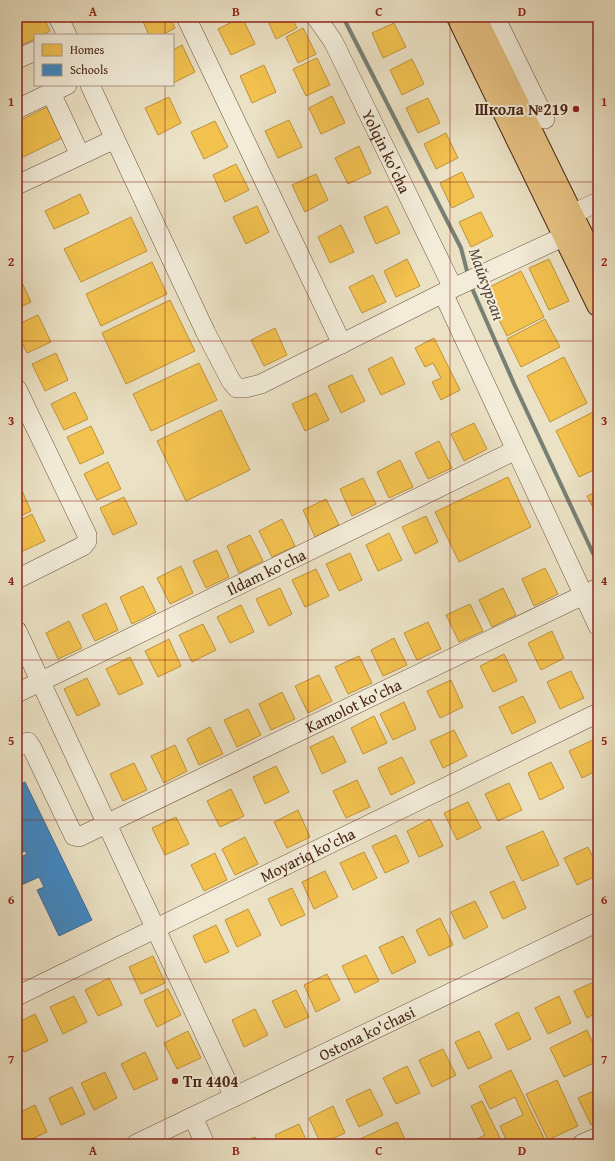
<svg xmlns="http://www.w3.org/2000/svg" width="615" height="1161" font-family="'Gentium Book Plus',serif">
<style>
.homes{fill:#f2c14e;stroke:#be923c}
.schools{fill:#3f88c5;stroke:#416a8f}
.lines{fill:none;stroke-linecap:round;stroke-linejoin:round}
.stream{stroke:#778075;stroke-width:4}
.minor-casing{stroke:#6f533e;stroke-width:20}
.major-casing{stroke:#462412;stroke-width:24}
.minor{stroke:#f2ecd9;stroke-width:19}
.major{stroke:#e6c082;stroke-width:22}
.grid{fill:none;stroke:#8f2418;stroke-width:1;stroke-opacity:0.55}
.poi-dot{fill:#8f2418;stroke:#f2ecd9;stroke-width:1.5}
.labels{text-anchor:middle;stroke-width:4;stroke-linejoin:round;paint-order:stroke}
.poi-label{font-size:16px;font-weight:bold;fill:#462412;stroke:#f2ecd9;text-anchor:end}
.street-label{font-size:16px;fill:#462412;stroke:#f2ecd9}
.water-label{font-size:17px;font-style:italic;fill:#5a4a3b;stroke:#f2ecd9}
.neatline{fill:none;stroke:#8f2418;stroke-width:1.5}
.grid-label{font-size:13px;text-anchor:middle;font-weight:bold;fill:#8f2418}
</style>
<rect width="100%" height="100%" fill="#ebe1c4"/>
<filter id="stains"><feTurbulence type="fractalNoise" baseFrequency=".005" numOctaves="4"/><feColorMatrix values="0 0 0 0 .2 0 0 0 0 .09 0 0 0 0 .02 0 0 0 .5 -.17"/></filter>
<radialGradient id="worn" r=".72"><stop offset=".6" stop-color="#630" stop-opacity="0"/><stop offset="1" stop-color="#630" stop-opacity=".3"/></radialGradient>
<g class="homes">
<path d="M 17,17 L 43,17 L 50,31 L 43,35 L 35,35 L 35,39 L 22,45 L 17,35 Z"/>
<path d="M 141,17 L 170,17 L 175,28 L 162,35 L 149,35 Z"/>
<path d="M 214,17 L 226,17 L 216,22 Z"/>
<path d="M 242,17 L 255,44 L 231,55 L 218,29 Z"/>
<path d="M 266,17 L 291,17 L 297,28 L 276,39 Z"/>
<path d="M 394,23 L 406,47 L 383,58 L 372,33 Z"/>
<path d="M 303,28 L 316,54 L 298,63 L 286,37 Z"/>
<path d="M 182,45 L 195,72 L 173,83 L 173,50 Z"/>
<path d="M 317,58 L 330,85 L 306,96 L 293,69 Z"/>
<path d="M 412,59 L 424,84 L 402,95 L 390,70 Z"/>
<path d="M 264,65 L 276,92 L 252,103 L 240,76 Z"/>
<path d="M 332,96 L 345,123 L 321,134 L 309,108 Z"/>
<path d="M 169,97 L 181,123 L 158,135 L 145,108 Z"/>
<path d="M 428,98 L 440,123 L 418,133 L 406,108 Z"/>
<path d="M 47,107 L 62,138 L 17,160 L 17,122 Z"/>
<path d="M 289,120 L 302,147 L 278,158 L 265,131 Z"/>
<path d="M 215,121 L 228,147 L 204,159 L 191,132 Z"/>
<path d="M 446,133 L 458,158 L 436,169 L 424,144 Z"/>
<path d="M 359,146 L 371,173 L 348,184 L 335,158 Z"/>
<path d="M 236,164 L 249,190 L 225,202 L 213,175 Z"/>
<path d="M 462,172 L 474,197 L 452,208 L 440,183 Z"/>
<path d="M 316,174 L 328,200 L 305,212 L 292,185 Z"/>
<path d="M 80,194 L 89,213 L 54,229 L 45,211 Z"/>
<path d="M 257,206 L 269,232 L 246,244 L 233,217 Z"/>
<path d="M 387,206 L 400,233 L 376,244 L 364,217 Z"/>
<path d="M 481,212 L 493,236 L 471,247 L 459,222 Z"/>
<path d="M 131,217 L 147,251 L 81,282 L 64,249 Z"/>
<path d="M 341,225 L 354,252 L 330,263 L 318,237 Z"/>
<path d="M 407,259 L 420,286 L 396,297 L 384,271 Z"/>
<path d="M 549,259 L 569,301 L 549,310 L 529,268 Z"/>
<path d="M 152,262 L 167,294 L 101,326 L 86,294 Z"/>
<path d="M 521,271 L 544,317 L 507,336 L 484,290 Z"/>
<path d="M 373,275 L 386,302 L 362,313 L 349,287 Z"/>
<path d="M 17,276 L 19,276 L 31,302 L 17,309 Z"/>
<path d="M 170,300 L 195,351 L 126,384 L 102,333 Z"/>
<path d="M 38,315 L 51,342 L 27,353 L 17,333 L 17,325 Z"/>
<path d="M 545,319 L 560,347 L 521,367 L 507,339 Z"/>
<path d="M 275,328 L 287,355 L 264,366 L 251,340 Z"/>
<path d="M 434,338 L 460,390 L 441,400 L 432,382 L 441,378 L 433,363 L 425,367 L 415,348 Z"/>
<path d="M 56,353 L 68,380 L 45,391 L 32,364 Z"/>
<path d="M 392,357 L 405,384 L 381,395 L 368,369 Z"/>
<path d="M 564,357 L 587,403 L 550,422 L 527,376 Z"/>
<path d="M 199,363 L 217,400 L 151,431 L 133,394 Z"/>
<path d="M 352,375 L 365,401 L 341,413 L 328,386 Z"/>
<path d="M 75,392 L 88,419 L 64,430 L 51,404 Z"/>
<path d="M 316,393 L 329,420 L 305,431 L 292,404 Z"/>
<path d="M 221,410 L 250,470 L 186,501 L 157,441 Z"/>
<path d="M 593,412 L 598,422 L 598,468 L 579,477 L 556,431 Z"/>
<path d="M 474,423 L 487,449 L 464,461 L 451,434 Z"/>
<path d="M 91,426 L 104,453 L 80,464 L 67,437 Z"/>
<path d="M 439,441 L 452,468 L 428,479 L 415,453 Z"/>
<path d="M 400,460 L 413,487 L 389,498 L 377,472 Z"/>
<path d="M 108,462 L 121,489 L 97,500 L 84,474 Z"/>
<path d="M 508,477 L 531,527 L 459,562 L 435,512 Z"/>
<path d="M 363,478 L 376,504 L 352,516 L 340,489 Z"/>
<path d="M 19,484 L 31,511 L 17,518 L 17,485 Z"/>
<path d="M 598,491 L 598,517 L 587,496 Z"/>
<path d="M 124,497 L 137,524 L 113,535 L 100,508 Z"/>
<path d="M 326,499 L 339,525 L 315,537 L 303,510 Z"/>
<path d="M 32,514 L 45,541 L 21,552 L 17,543 L 17,522 Z"/>
<path d="M 426,516 L 438,542 L 415,554 L 402,527 Z"/>
<path d="M 282,519 L 295,546 L 272,557 L 259,531 Z"/>
<path d="M 389,533 L 402,560 L 378,571 L 366,545 Z"/>
<path d="M 250,535 L 263,561 L 239,573 L 227,546 Z"/>
<path d="M 217,550 L 229,577 L 206,588 L 193,561 Z"/>
<path d="M 350,553 L 362,580 L 339,591 L 326,564 Z"/>
<path d="M 181,566 L 193,593 L 170,604 L 157,578 Z"/>
<path d="M 545,568 L 558,594 L 534,606 L 522,579 Z"/>
<path d="M 316,569 L 329,596 L 305,607 L 292,580 Z"/>
<path d="M 143,586 L 156,612 L 132,624 L 120,597 Z"/>
<path d="M 280,588 L 292,614 L 269,626 L 256,599 Z"/>
<path d="M 503,588 L 516,615 L 492,627 L 479,600 Z"/>
<path d="M 106,603 L 118,630 L 95,641 L 82,615 Z"/>
<path d="M 470,604 L 483,631 L 459,642 L 446,615 Z"/>
<path d="M 241,605 L 254,632 L 230,643 L 217,617 Z"/>
<path d="M 69,621 L 82,648 L 58,659 L 46,633 Z"/>
<path d="M 428,622 L 441,649 L 417,660 L 404,633 Z"/>
<path d="M 203,624 L 216,650 L 192,662 L 179,635 Z"/>
<path d="M 552,631 L 564,658 L 541,670 L 528,643 Z"/>
<path d="M 394,638 L 407,665 L 383,676 L 371,650 Z"/>
<path d="M 169,639 L 181,666 L 158,677 L 145,651 Z"/>
<path d="M 504,654 L 517,681 L 493,692 L 480,666 Z"/>
<path d="M 359,656 L 372,683 L 348,694 L 335,667 Z"/>
<path d="M 130,657 L 143,684 L 119,695 L 106,669 Z"/>
<path d="M 571,671 L 584,698 L 560,709 L 547,682 Z"/>
<path d="M 319,675 L 332,701 L 308,713 L 295,686 Z"/>
<path d="M 87,678 L 100,705 L 77,716 L 64,689 Z"/>
<path d="M 451,680 L 463,707 L 440,718 L 427,691 Z"/>
<path d="M 282,692 L 295,719 L 271,730 L 259,704 Z"/>
<path d="M 523,696 L 536,722 L 512,734 L 499,707 Z"/>
<path d="M 404,702 L 416,729 L 393,740 L 380,714 Z"/>
<path d="M 248,709 L 261,735 L 237,747 L 224,720 Z"/>
<path d="M 374,716 L 387,743 L 363,754 L 351,728 Z"/>
<path d="M 210,727 L 223,754 L 199,765 L 187,739 Z"/>
<path d="M 454,730 L 467,756 L 443,768 L 430,741 Z"/>
<path d="M 333,736 L 346,762 L 322,774 L 310,747 Z"/>
<path d="M 593,740 L 598,751 L 598,770 L 582,778 L 569,751 Z"/>
<path d="M 175,745 L 187,771 L 164,783 L 151,756 Z"/>
<path d="M 402,757 L 415,783 L 391,795 L 378,768 Z"/>
<path d="M 551,762 L 564,788 L 540,800 L 528,773 Z"/>
<path d="M 134,763 L 147,790 L 123,801 L 110,774 Z"/>
<path d="M 276,766 L 289,792 L 265,804 L 253,777 Z"/>
<path d="M 357,780 L 370,807 L 346,818 L 333,791 Z"/>
<path d="M 509,783 L 522,810 L 498,821 L 485,794 Z"/>
<path d="M 231,789 L 244,816 L 220,827 L 207,801 Z"/>
<path d="M 468,802 L 481,828 L 457,840 L 444,813 Z"/>
<path d="M 298,810 L 310,837 L 287,848 L 274,822 Z"/>
<path d="M 176,817 L 189,844 L 165,855 L 152,828 Z"/>
<path d="M 430,819 L 443,846 L 419,857 L 407,831 Z"/>
<path d="M 543,831 L 559,865 L 522,881 L 506,847 Z"/>
<path d="M 396,835 L 409,862 L 385,873 L 372,846 Z"/>
<path d="M 245,837 L 258,864 L 235,875 L 222,849 Z"/>
<path d="M 588,847 L 598,868 L 598,875 L 577,885 L 564,858 Z"/>
<path d="M 364,852 L 377,878 L 353,890 L 340,863 Z"/>
<path d="M 215,853 L 227,880 L 204,891 L 191,865 Z"/>
<path d="M 325,871 L 338,897 L 314,909 L 302,882 Z"/>
<path d="M 514,881 L 526,908 L 503,919 L 490,892 Z"/>
<path d="M 292,888 L 305,915 L 281,926 L 268,899 Z"/>
<path d="M 475,901 L 488,927 L 464,939 L 451,912 Z"/>
<path d="M 248,909 L 261,935 L 237,947 L 225,920 Z"/>
<path d="M 440,918 L 453,945 L 429,956 L 416,930 Z"/>
<path d="M 216,925 L 229,952 L 205,963 L 193,936 Z"/>
<path d="M 403,936 L 416,962 L 392,974 L 379,947 Z"/>
<path d="M 366,955 L 379,981 L 355,993 L 342,966 Z"/>
<path d="M 153,956 L 165,983 L 141,994 L 129,967 Z"/>
<path d="M 327,974 L 340,1000 L 316,1012 L 304,985 Z"/>
<path d="M 109,978 L 122,1005 L 98,1016 L 85,990 Z"/>
<path d="M 598,980 L 598,1012 L 587,1018 L 574,991 Z"/>
<path d="M 168,989 L 181,1015 L 157,1027 L 144,1000 Z"/>
<path d="M 296,990 L 309,1017 L 285,1028 L 272,1001 Z"/>
<path d="M 74,996 L 87,1022 L 63,1034 L 50,1007 Z"/>
<path d="M 559,996 L 571,1023 L 548,1034 L 535,1008 Z"/>
<path d="M 255,1009 L 268,1035 L 244,1047 L 232,1020 Z"/>
<path d="M 518,1012 L 531,1039 L 508,1050 L 495,1024 Z"/>
<path d="M 35,1014 L 48,1041 L 24,1052 L 17,1038 L 17,1023 Z"/>
<path d="M 587,1030 L 598,1054 L 598,1061 L 564,1077 L 550,1048 Z"/>
<path d="M 188,1031 L 201,1058 L 177,1069 L 164,1043 Z"/>
<path d="M 479,1031 L 492,1058 L 468,1069 L 455,1042 Z"/>
<path d="M 443,1049 L 456,1075 L 432,1087 L 419,1060 Z"/>
<path d="M 145,1052 L 158,1079 L 134,1090 L 121,1064 Z"/>
<path d="M 407,1066 L 420,1093 L 396,1104 L 383,1078 Z"/>
<path d="M 511,1070 L 544,1138 L 531,1144 L 508,1144 L 500,1126 L 523,1115 L 515,1097 L 490,1109 L 479,1086 Z"/>
<path d="M 105,1072 L 117,1098 L 94,1110 L 81,1083 Z"/>
<path d="M 557,1080 L 578,1126 L 548,1140 L 526,1094 Z"/>
<path d="M 72,1087 L 85,1114 L 61,1125 L 49,1098 Z"/>
<path d="M 370,1089 L 383,1115 L 359,1127 L 346,1100 Z"/>
<path d="M 598,1089 L 598,1122 L 591,1125 L 578,1098 Z"/>
<path d="M 482,1101 L 503,1144 L 467,1144 L 485,1135 L 471,1106 Z"/>
<path d="M 35,1105 L 47,1132 L 23,1143 L 17,1130 L 17,1114 Z"/>
<path d="M 333,1106 L 345,1133 L 321,1144 L 309,1118 Z"/>
<path d="M 397,1122 L 407,1144 L 362,1144 L 360,1139 Z"/>
<path d="M 299,1124 L 308,1144 L 279,1144 L 275,1135 Z"/>
<path d="M 255,1137 L 259,1144 L 240,1144 Z"/>
</g>
<path class="schools" d="M 25,782 L 92,920 L 59,936 L 37,890 L 44,887 L 39,877 L 17,887 L 17,859 L 27,854 L 25,851 L 20,853 L 17,848 L 17,786 Z"/>
<g class="lines">
<g class="stream">
<path d="M 343,17 L 461,248 L 468,275"/>
<path d="M 471,286 L 515,386 L 598,564"/>
</g>
<defs>
<g id="minor">
<path d="M 58,17 L 67,35"/>
<path d="M 186,17 L 342,344"/>
<path id="s1" d="M 316,17 L 333,41 L 453,288"/>
<path d="M 495,17 L 545,119"/>
<path d="M 17,59 L 35,51"/>
<path d="M 90,85 L 115,139"/>
<path d="M 51,93 L 80,155"/>
<path d="M 17,109 L 67,85"/>
<path d="M 17,185 L 115,139 L 206,333 L 231,381 L 237,388 L 245,388 L 261,384 L 453,288 L 578,230"/>
<path d="M 572,214 L 598,202"/>
<path d="M 443,293 L 598,626"/>
<path d="M 17,389 L 87,535 L 87,541 L 83,546 L 17,579"/>
<path d="M 17,631 L 234,1097"/>
<path id="s2" d="M 17,693 L 516,450"/>
<path id="s3" d="M 17,747 L 28,742 L 32,748 L 74,836 L 79,837 L 598,588"/>
<path id="s4" d="M 17,996 L 598,713"/>
<path d="M 193,1117 L 205,1144"/>
<path id="s5" d="M 136,1144 L 598,922"/>
<path d="M 582,1144 L 598,1137"/>
</g>
<g id="major">
<path d="M 458,17 L 598,305"/>
<path d="M 475,17 L 598,268"/>
</g>
</defs>
<use href="#minor" class="minor-casing"/>
<use href="#major" class="major-casing"/>
<use href="#minor" class="minor"/>
<use href="#major" class="major"/>
</g>
<path class="grid" d="M 165,17 L 165,35M 308,17 L 308,1144M 450,17 L 450,1144M 165,85 L 165,1144M 17,182 L 598,182M 17,341 L 598,341M 17,501 L 598,501M 17,660 L 598,660M 17,820 L 598,820M 17,979 L 598,979"/>
<g class="poi-dot">
<circle cx="576" cy="109" r="4"/>
<circle cx="175" cy="1081" r="4"/>
</g>
<g class="labels">
<g class="poi-label">
<text x="568" y="115">Школа №219</text>
<text x="183" y="1087" text-anchor="start">Тп 4404</text>
</g>
<g class="street-label">
<text dy="6" stroke="none"><textPath href="#s1" startOffset="152">Yolqin ko'cha</textPath></text>
<text dy="6" stroke="none"><textPath href="#s2" startOffset="277">Ildam ko'cha</textPath></text>
<text dy="6" stroke="none"><textPath href="#s3" startOffset="426">Kamolot ko'cha</textPath></text>
<text dy="6" stroke="none"><textPath href="#s4" startOffset="323">Moyariq ko'cha</textPath></text>
<text dy="6" stroke="none"><textPath href="#s5" startOffset="256">Ostona ko'chasi</textPath></text>
</g>
<g class="water-label">
<text transform="translate(487 284) rotate(70)" y="6">Майкурган</text>
</g>
</g>
<rect width="615" height="1161" fill="none" stroke="#ebe1c4" stroke-width="44"/>
<rect x="34" y="34" width="140" height="52" fill="#f2ecd9" stroke="#ad9c89"/>
<rect x="42" y="44" width="20" height="12" fill="#f2c14e" stroke="#ad9c89"/>
<text x="70" y="54" font-size="12" fill="#462412">Homes</text>
<rect x="42" y="64" width="20" height="12" fill="#3f88c5" stroke="#ad9c89"/>
<text x="70" y="74" font-size="12" fill="#462412">Schools</text>
<rect x="22" y="22" width="571" height="1117" class="neatline"/>
<g class="grid-label">
<text x="93" y="16">A</text>
<text x="236" y="16">B</text>
<text x="379" y="16">C</text>
<text x="522" y="16">D</text>
<text x="11" y="106">1</text>
<text x="604" y="106">1</text>
<text x="11" y="266">2</text>
<text x="604" y="266">2</text>
<text x="11" y="425">3</text>
<text x="604" y="425">3</text>
<text x="11" y="585">4</text>
<text x="604" y="585">4</text>
<text x="11" y="745">5</text>
<text x="604" y="745">5</text>
<text x="11" y="904">6</text>
<text x="604" y="904">6</text>
<text x="11" y="1064">7</text>
<text x="604" y="1064">7</text>
<text x="93" y="1155">A</text>
<text x="236" y="1155">B</text>
<text x="379" y="1155">C</text>
<text x="522" y="1155">D</text>
</g>
<rect width="100%" height="100%" filter="url(#stains)"/>
<rect width="100%" height="100%" fill="url(#worn)"/>
</svg>
